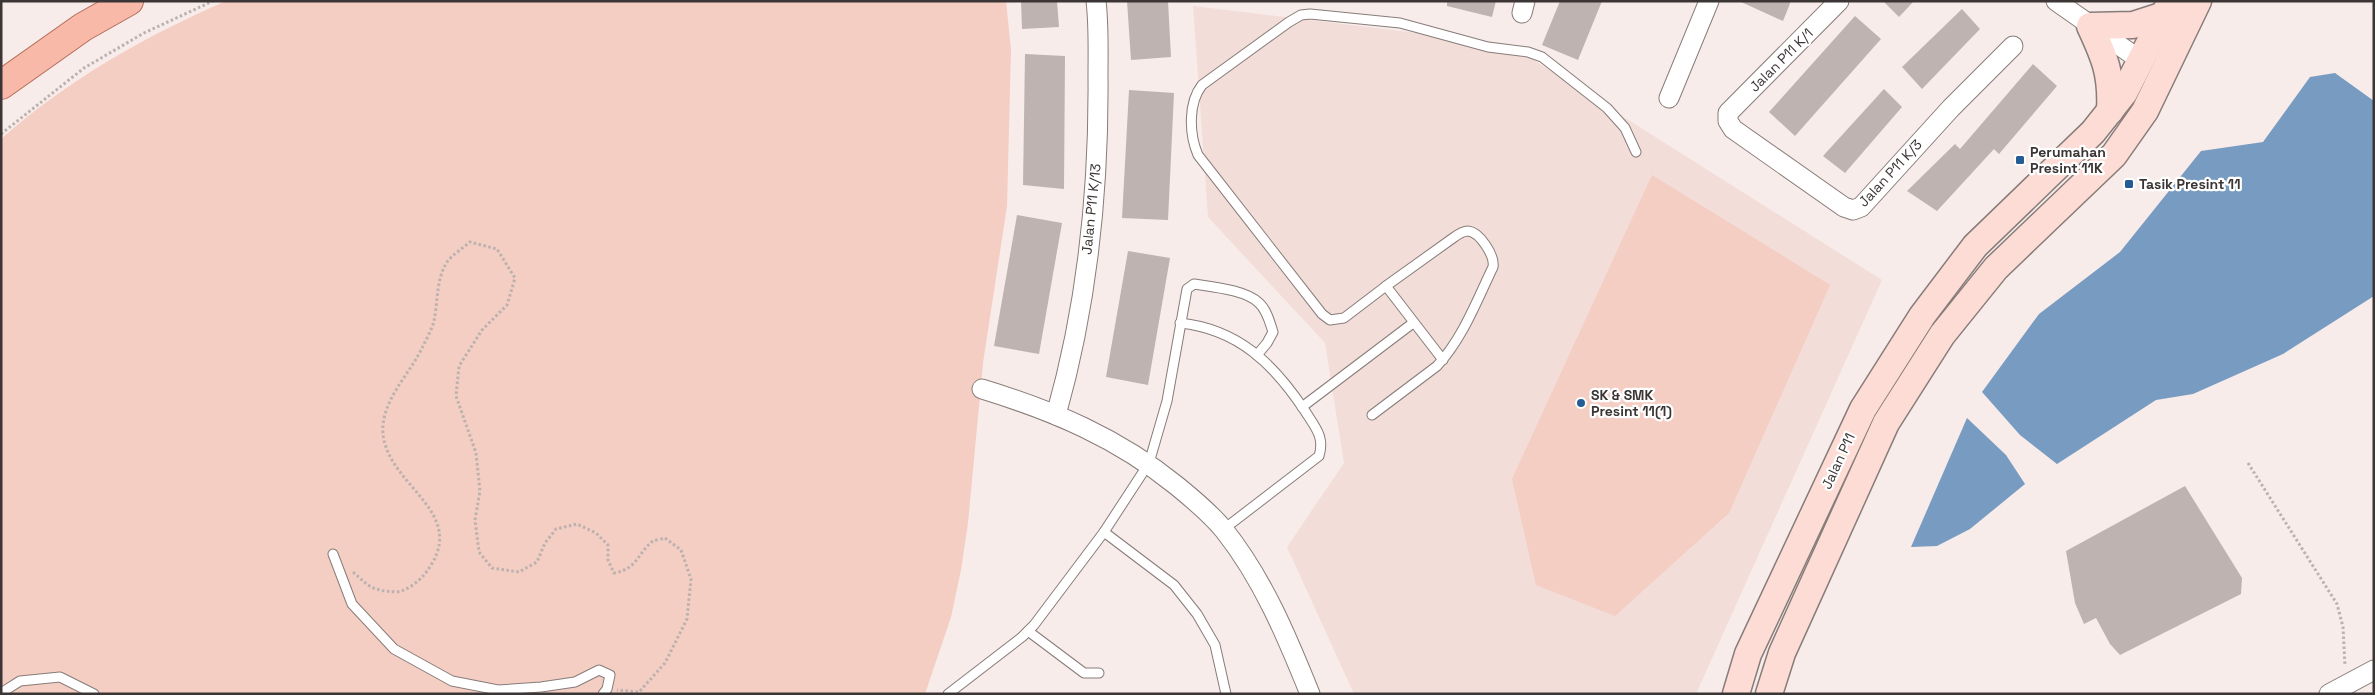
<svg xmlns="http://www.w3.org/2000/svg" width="2375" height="695" font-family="'Space Grotesk',sans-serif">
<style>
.built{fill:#f2ddd8}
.green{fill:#f4cdc3}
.water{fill:#789bc2}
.building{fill:#beb3b0}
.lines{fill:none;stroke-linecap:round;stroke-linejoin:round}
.lane-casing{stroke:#877c79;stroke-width:11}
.street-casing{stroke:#877c79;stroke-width:21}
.secondary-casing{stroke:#877c79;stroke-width:29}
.primary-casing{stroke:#b36d5b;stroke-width:30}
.path{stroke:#bbb2af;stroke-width:3;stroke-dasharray:2.5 2.5;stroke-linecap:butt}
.lane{stroke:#fff;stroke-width:9}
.street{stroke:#fff;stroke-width:19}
.secondary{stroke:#fcdcd4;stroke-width:26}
.primary{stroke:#f8b9a9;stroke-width:28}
.poi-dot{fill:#245c94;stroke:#fff;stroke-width:2}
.labels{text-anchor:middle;stroke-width:4.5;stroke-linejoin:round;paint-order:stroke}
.street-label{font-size:14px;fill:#3b3635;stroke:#fff}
.poi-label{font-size:14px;font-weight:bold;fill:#3b3635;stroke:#fff;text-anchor:start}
</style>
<rect width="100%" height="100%" fill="#f7ece9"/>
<path class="built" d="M 1193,6 L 1508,44 L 1882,280 L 1696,694 L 1354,694 L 1287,547 L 1344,463 L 1325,343 L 1208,217 Z"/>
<g class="green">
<path d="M 226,1 L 1006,1 L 1011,50 L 1007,206 L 983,363 L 968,523 L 961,570 L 951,617 L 925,694 L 1,694 L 1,139 C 69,79 144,37 226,1 Z"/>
<path d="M 1652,175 L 1830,285 L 1729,513 L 1615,616 L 1536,585 L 1512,479 Z"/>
</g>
<g class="water">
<path d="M 2335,73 L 2374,101 L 2374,296 L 2283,354 L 2193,394 L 2156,400 L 2057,464 L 2020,435 L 1982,392 L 2039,314 L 2120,252 L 2201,151 L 2263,142 L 2310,77 Z"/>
<path d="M 1967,418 L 2006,455 L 2025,484 L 1970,529 L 1937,546 L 1911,547 Z"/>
</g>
<g class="building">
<path d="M 1021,1 L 1057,1 L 1059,27 L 1022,29 Z"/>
<path d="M 1127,1 L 1168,1 L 1171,57 L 1131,60 Z"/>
<path d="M 1447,1 L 1496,1 L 1492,17 L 1447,6 Z"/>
<path d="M 1560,1 L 1602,1 L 1578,60 L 1542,45 Z"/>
<path d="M 1739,1 L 1791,1 L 1783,21 Z"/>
<path d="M 1883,1 L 1914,1 L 1899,17 Z"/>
<path d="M 1962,9 L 1980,29 L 1922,89 L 1902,67 Z"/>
<path d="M 1855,16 L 1881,39 L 1795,136 L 1769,112 Z"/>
<path d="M 1025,54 L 1065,56 L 1064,189 L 1023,185 Z"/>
<path d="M 2033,64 L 2057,86 L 1999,154 L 1994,149 L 1937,211 L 1907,191 L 1955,144 L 1960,149 Z"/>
<path d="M 1884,89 L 1902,107 L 1845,173 L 1823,156 Z"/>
<path d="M 1129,90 L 1174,93 L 1168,220 L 1122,218 Z"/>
<path d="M 1017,215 L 1062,223 L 1039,354 L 994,346 Z"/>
<path d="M 1128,251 L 1170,258 L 1148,385 L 1106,377 Z"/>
<path d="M 2185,486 L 2242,578 L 2241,594 L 2120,655 L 2110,644 L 2096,618 L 2084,624 L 2075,603 L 2066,551 Z"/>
</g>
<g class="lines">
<defs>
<g id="lane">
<path d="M 1386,286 L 1344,318 L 1330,320 L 1322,314 L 1198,155 C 1189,134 1188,103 1202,85 L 1289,22 L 1301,15 L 1310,14 L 1400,23 L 1488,47 L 1528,52 L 1542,57 L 1607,108 L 1625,128 L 1636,152"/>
<path d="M 1180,323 C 1238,329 1274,364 1305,411 C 1315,427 1325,437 1319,456 L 1224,529"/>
<path d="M 1302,407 L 1413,323"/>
<path d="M 1372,415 L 1437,366 C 1463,338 1477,300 1493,267 C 1495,256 1480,232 1468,231 C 1463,231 1457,235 1453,238 L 1386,286 L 1443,360"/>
<path d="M 1104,532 L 1174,585 L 1197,614 L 1215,645 L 1226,694"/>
<path d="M 333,554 L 352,604 L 394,649 L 452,681 L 498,690 L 541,687 L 575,682 L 599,670 L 610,675 L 607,689 L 603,694"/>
<path d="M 1028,631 L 1084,673 L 1099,673"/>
<path d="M 1,693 L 20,681 L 60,677 L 94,694"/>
<path d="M 948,694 L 1022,637 L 1034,625 L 1104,532 L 1149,463 L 1167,401 L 1187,289 L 1194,284 C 1213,287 1246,290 1259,303 C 1267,310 1270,323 1273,332 L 1267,343 L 1257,355"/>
</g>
<g id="street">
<path d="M 1839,1 L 1728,113 L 1728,121 L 1733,129 L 1844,207 L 1853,210 L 1861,207 L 1951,108 L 2013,46"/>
<path d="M 2056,1 L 2140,60"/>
<path d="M 1522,13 L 1525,1"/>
<path d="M 1669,98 L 1709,1"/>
<path d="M 982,389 C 1054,411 1118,438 1177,486 C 1193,499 1211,514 1224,530 C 1263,579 1287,637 1310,694"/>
<path d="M 1056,415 C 1087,306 1099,190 1098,77 C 1098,52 1099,26 1096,1"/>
<path d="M 2329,694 L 2374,670"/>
</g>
<g id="secondary">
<path d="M 2110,111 C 2112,75 2105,58 2090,26 L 2133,25 L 2164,15"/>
<path d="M 1736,694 L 1748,654 L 1863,409 L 1922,316 L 1975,246 L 2093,132 L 2124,93 L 2171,1"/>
<path d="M 1769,694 L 1782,653 L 1886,423 L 1942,335 L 1996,268 L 2114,155 L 2145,111 L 2198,1"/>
</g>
<path id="primary" d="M 1,85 L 83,27 L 129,1"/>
</defs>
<use href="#lane" class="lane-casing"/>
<use href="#street" class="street-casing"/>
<use href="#secondary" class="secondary-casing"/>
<use href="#primary" class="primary-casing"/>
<g class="path">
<path d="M 1,134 L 84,68 L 144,33 L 213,1"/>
<path d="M 2248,463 L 2337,604 L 2343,627 L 2345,666"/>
<path d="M 353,572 C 371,588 371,590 396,592 C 405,592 418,582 424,575 C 474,513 389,489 383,434 C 380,401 411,373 423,346 C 427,338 432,329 434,321 C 438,302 436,279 447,262 C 452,255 463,248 470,242 L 497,249 L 515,278 L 507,305 L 482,330 L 459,366 L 456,396 L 476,453 L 480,491 L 475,520 L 479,552 L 492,568 L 519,572 L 537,562 L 545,543 L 556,529 L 577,524 L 596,533 L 608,545 L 608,560 L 614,573 C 638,569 638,552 653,541 C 656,540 662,539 665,538 L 681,550 L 691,579 L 687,619 L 665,663 L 639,692 L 617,690"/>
</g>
<use href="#lane" class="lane"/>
<use href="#street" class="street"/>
<use href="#secondary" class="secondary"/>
<use href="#primary" class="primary"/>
</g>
<g class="poi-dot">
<rect x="2015" y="155" width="10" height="10" rx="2.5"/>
<rect x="2124" y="179" width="10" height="10" rx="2.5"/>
<circle cx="1581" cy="403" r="5"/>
</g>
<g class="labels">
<g class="street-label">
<text transform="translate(1781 60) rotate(-45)" y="5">Jalan P11 K/1</text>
<text transform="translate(1890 173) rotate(-47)" y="5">Jalan P11 K/3</text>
<text transform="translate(1091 209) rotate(-84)" y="5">Jalan P11 K/13</text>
<text transform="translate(1838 461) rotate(-65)" y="5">Jalan P11</text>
</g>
<g class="poi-label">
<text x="2030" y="157">Perumahan<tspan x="2030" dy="16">Presint 11K</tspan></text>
<text x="2139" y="189">Tasik Presint 11</text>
<text x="1591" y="400">SK &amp; SMK<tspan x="1591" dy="16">Presint 11(1)</tspan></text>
</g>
</g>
<rect width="2375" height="695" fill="none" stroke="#3b3635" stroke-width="5"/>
</svg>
